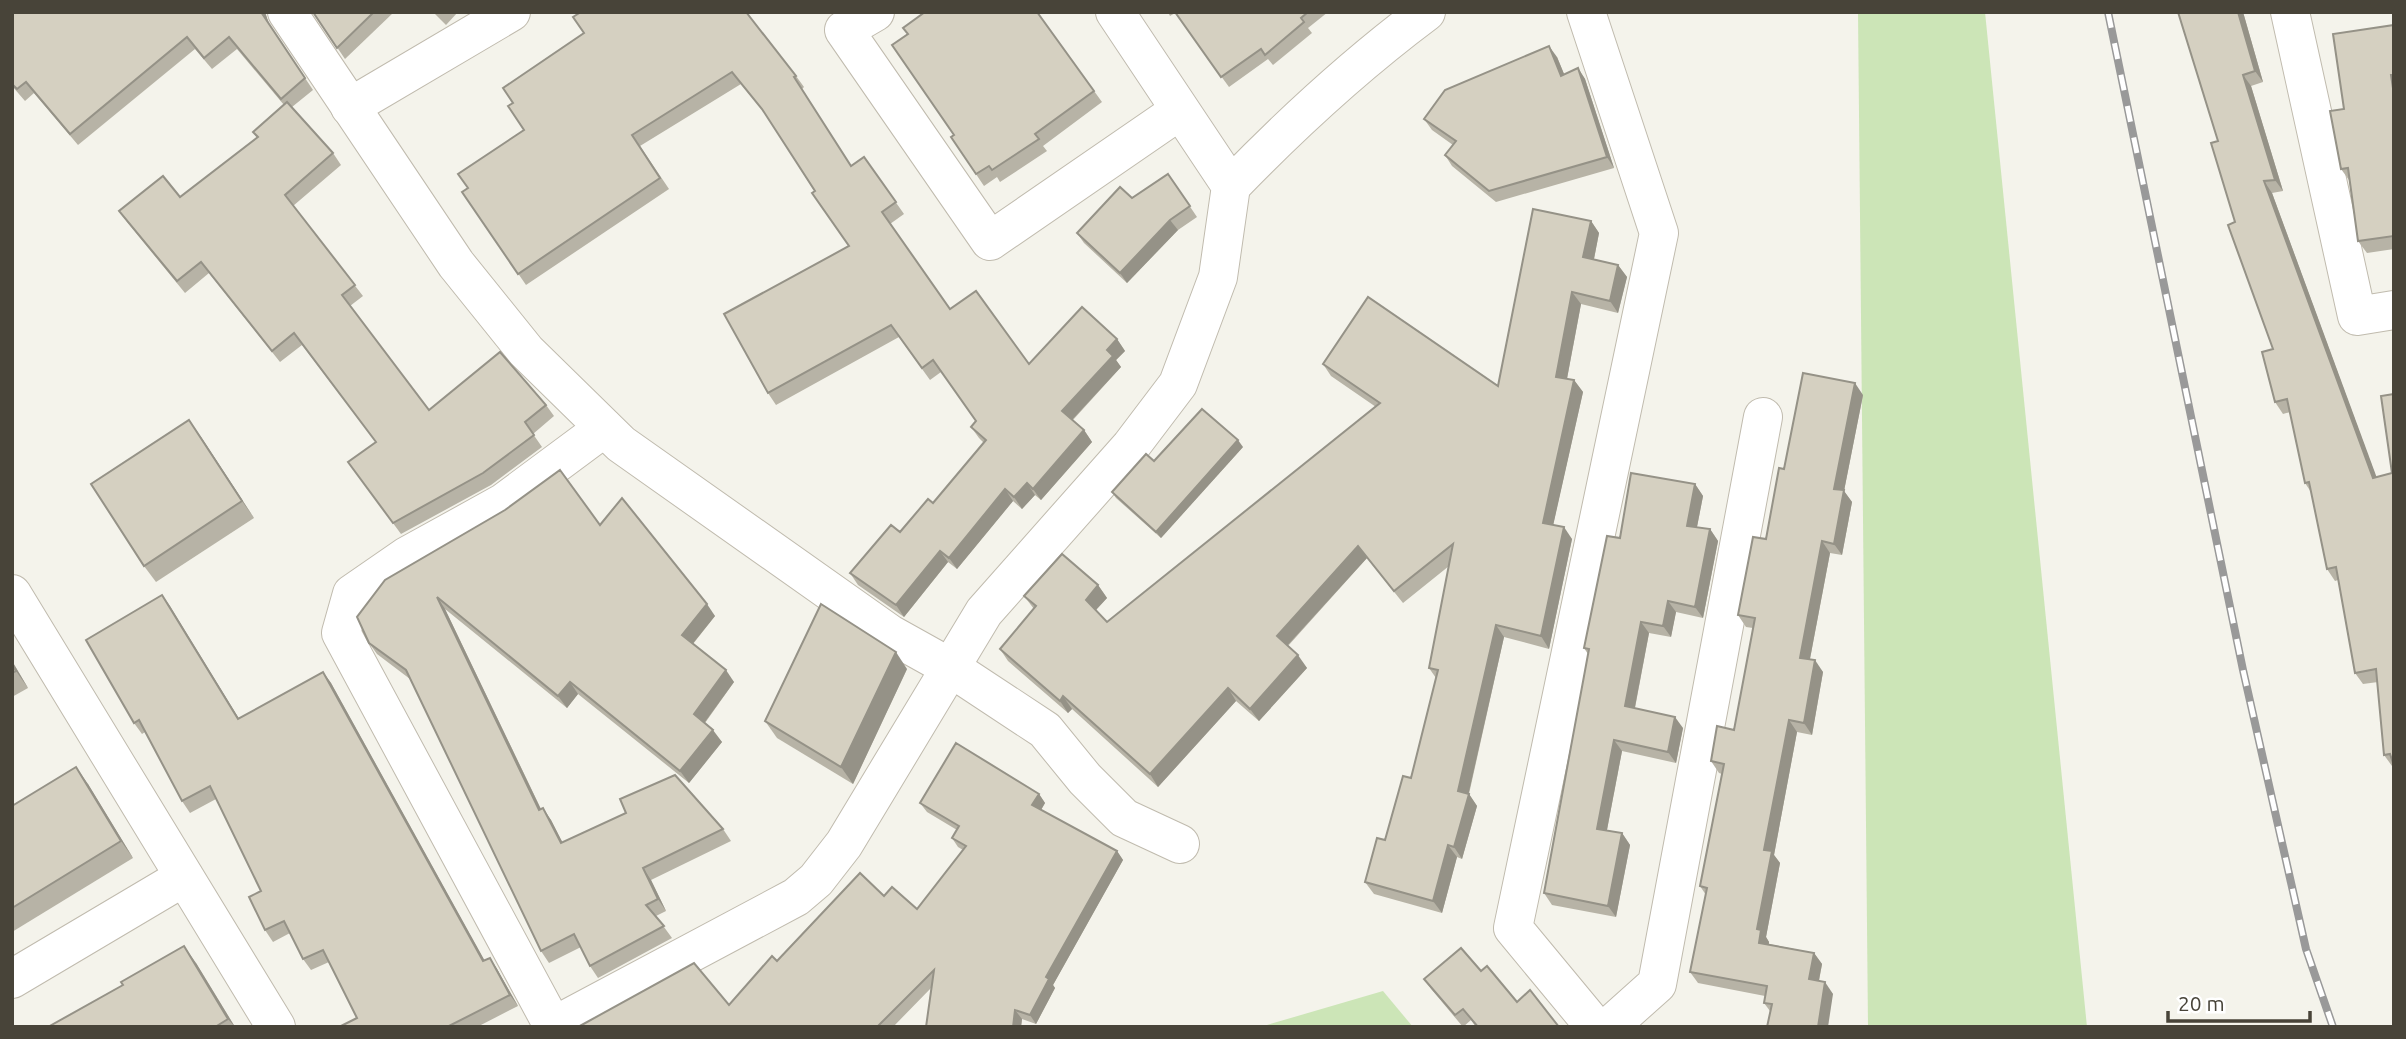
<svg xmlns="http://www.w3.org/2000/svg" width="2406" height="1039" font-family="Ubuntu,sans-serif">
<style>
.green{fill:#cce5b7}
.lines{fill:none;stroke-linecap:round;stroke-linejoin:round}
.minor-casing{stroke:#c0bbae;stroke-width:40}
.minor{stroke:#fff;stroke-width:38}
.rail-casing{stroke:#999;stroke-width:8}
.rail{stroke:#fff;stroke-width:5;stroke-dasharray:16;stroke-linecap:butt}
.wall{fill:#b7b3a6}
.shaded-wall{fill:#959287}
.building{fill:#d5d0c1;stroke:#959287;stroke-width:2}
</style>
<rect width="100%" height="100%" fill="#f4f3eb"/>
<g class="green">
<path d="M 1858,12 L 1985,12 L 2087,1027 L 1868,1027 Z"/>
<path d="M 1383,991 L 1413,1027 L 1260,1027 Z"/>
</g>
<g class="lines">
<defs>
<g id="minor">
<path d="M 287,12 L 456,264 L 526,351 L 621,444 L 890,634 L 951,668 L 1045,730 L 1085,779 L 1124,818 L 1180,844"/>
<path d="M 875,12 L 844,30 L 990,241 L 1179,111"/>
<path d="M 1586,12 L 1659,233 L 1513,928 L 1595,1027"/>
<path d="M 2290,12 L 2357,316 L 2394,310"/>
<path d="M 350,107 L 511,12"/>
<path d="M 1231,186 C 1292,123 1355,65 1426,12"/>
<path d="M 12,594 L 276,1027"/>
<path d="M 12,979 L 184,877"/>
<path d="M 553,1026 L 341,633 L 352,594 L 407,556 L 503,503 L 604,428"/>
<path d="M 552,1027 L 796,897 L 816,880 L 844,844 L 984,612 L 1131,446 L 1178,384 L 1218,277 L 1231,186 L 1115,12"/>
<path d="M 1609,1027 L 1657,984 L 1763,417"/>
</g>
</defs>
<use href="#minor" class="minor-casing"/>
<use href="#minor" class="minor"/>
<defs>
<path id="rail" d="M 2108,12 L 2243,670 L 2306,949 L 2333,1027"/>
</defs>
<use href="#rail" class="rail-casing"/>
<use href="#rail" class="rail"/>
</g>
<g class="wall">
<path d="M 12,12 L 265,12 L 269,24 L 313,90 L 292,107 L 333,153 L 341,165 L 293,206 L 363,296 L 350,306 L 429,410 L 546,405 L 554,416 L 533,434 L 542,447 L 491,485 L 401,534 L 348,462 L 376,442 L 302,345 L 280,362 L 209,273 L 185,293 L 127,222 L 119,211 L 180,197 L 257,138 L 253,132 L 284,105 L 237,49 L 212,69 L 195,49 L 78,145 L 34,93 L 25,101 L 12,86 Z"/>
<path d="M 313,12 L 394,12 L 345,59 Z"/>
<path d="M 433,12 L 458,12 L 446,25 Z"/>
<path d="M 1037,12 L 1102,102 L 1043,146 L 1047,151 L 1000,182 L 997,177 L 984,186 L 951,137 L 954,135 Z"/>
<path d="M 1168,12 L 1328,12 L 1308,28 L 1312,33 L 1273,65 L 1268,59 L 1229,87 L 1175,13 L 1170,16 Z"/>
<path d="M 2178,12 L 2243,12 L 2263,82 L 2251,86 L 2283,191 L 2272,193 L 2376,477 L 2392,473 L 2394,394 L 2394,766 L 2392,766 L 2384,755 L 2378,682 L 2363,684 L 2355,673 L 2338,580 L 2335,581 L 2327,569 L 2311,492 L 2305,483 L 2290,412 L 2283,414 L 2275,402 L 2273,349 L 2235,222 L 2218,141 Z"/>
<path d="M 2394,25 L 2394,249 L 2367,253 L 2358,241 L 2349,180 L 2341,169 L 2344,109 Z"/>
<path d="M 584,33 L 796,76 L 804,87 L 802,89 L 851,166 L 864,157 L 904,214 L 890,224 L 950,309 L 1029,364 L 1117,339 L 1125,351 L 1116,360 L 1121,367 L 1073,420 L 1084,430 L 1092,442 L 1041,500 L 1035,495 L 1022,509 L 1013,501 L 957,569 L 948,562 L 904,617 L 858,585 L 850,573 L 900,532 L 933,503 L 984,443 L 979,438 L 971,427 L 976,421 L 941,372 L 930,380 L 899,337 L 776,405 L 768,393 L 849,246 L 767,116 L 741,84 L 640,146 L 669,189 L 526,285 L 462,192 L 468,188 L 524,130 L 513,103 Z"/>
<path d="M 1557,57 L 1564,74 L 1578,68 L 1585,79 L 1614,168 L 1496,202 L 1452,166 L 1445,155 L 1453,145 L 1432,130 L 1424,119 Z"/>
<path d="M 1168,174 L 1197,217 L 1178,230 L 1127,283 L 1084,243 L 1077,233 L 1132,198 Z"/>
<path d="M 1591,221 L 1599,233 L 1594,259 L 1618,265 L 1627,277 L 1618,313 L 1581,304 L 1567,379 L 1574,380 L 1583,392 L 1553,525 L 1572,539 L 1549,649 L 1504,637 L 1469,794 L 1477,806 L 1462,859 L 1457,857 L 1442,913 L 1374,894 L 1365,882 L 1385,840 L 1411,778 L 1436,678 L 1429,668 L 1449,566 L 1403,603 L 1367,558 L 1288,646 L 1307,668 L 1259,721 L 1236,701 L 1158,787 L 1072,709 L 1068,713 L 1008,661 L 1000,649 L 1034,609 L 1024,596 L 1098,585 L 1107,598 L 1096,610 L 1107,622 L 1376,407 L 1331,376 L 1323,364 L 1498,386 Z"/>
<path d="M 1863,395 L 1844,491 L 1852,502 L 1842,555 L 1830,553 L 1810,659 L 1823,672 L 1812,735 L 1797,732 L 1774,855 L 1780,863 L 1766,937 L 1769,942 L 1769,944 L 1814,953 L 1822,964 L 1819,981 L 1833,994 L 1770,1011 L 1764,1003 L 1765,996 L 1698,983 L 1690,972 L 1706,895 L 1700,886 L 1722,774 L 1719,773 L 1711,761 L 1734,730 L 1753,628 L 1746,627 L 1738,615 L 1766,539 L 1784,469 Z"/>
<path d="M 201,437 L 254,518 L 156,582 L 144,566 Z"/>
<path d="M 1243,447 L 1161,538 L 1116,498 L 1112,492 Z"/>
<path d="M 1695,484 L 1703,496 L 1697,527 L 1710,529 L 1718,541 L 1703,618 L 1676,612 L 1671,637 L 1649,633 L 1635,708 L 1683,728 L 1676,763 L 1622,751 L 1607,830 L 1622,833 L 1630,845 L 1616,917 L 1552,905 L 1544,893 L 1588,654 L 1584,648 L 1620,538 Z"/>
<path d="M 600,525 L 715,616 L 693,644 L 734,682 L 705,723 L 722,742 L 689,783 L 578,694 L 567,708 L 445,609 L 541,809 L 551,820 L 562,842 L 723,829 L 731,841 L 651,880 L 666,911 L 656,916 L 672,938 L 598,978 L 590,966 L 581,947 L 549,963 L 541,951 L 410,679 L 377,654 L 369,643 L 357,617 Z"/>
<path d="M 162,595 L 239,719 L 323,672 L 331,683 L 484,960 L 490,958 L 497,969 L 518,1006 L 477,1027 L 339,1027 L 357,1018 L 329,962 L 311,970 L 303,959 L 290,933 L 273,942 L 265,930 L 261,891 L 216,799 L 190,813 L 182,801 L 145,732 L 142,734 L 134,723 Z"/>
<path d="M 12,661 L 28,688 L 12,697 Z"/>
<path d="M 907,669 L 853,784 L 777,738 L 765,721 Z"/>
<path d="M 88,784 L 133,858 L 12,932 L 12,806 Z"/>
<path d="M 1039,794 L 1045,803 L 1041,810 L 1117,851 L 1123,860 L 1053,985 L 1055,988 L 1036,1024 L 1022,1019 L 1021,1027 L 926,1027 L 931,988 L 893,1027 L 578,1027 L 729,1005 L 777,961 L 884,896 L 917,909 L 963,850 L 958,847 L 952,838 L 957,830 L 927,812 L 920,803 Z"/>
<path d="M 196,963 L 235,1027 L 48,1027 Z"/>
<path d="M 1481,971 L 1517,1002 L 1559,1027 L 1476,1027 L 1471,1020 L 1463,1027 L 1432,990 L 1424,979 Z"/>
</g>
<g class="shaded-wall">
<path d="M 261,12 L 265,12 L 269,24 L 313,90 Z"/>
<path d="M 2238,12 L 2243,12 L 2263,82 L 2255,71 Z"/>
<path d="M 1549,46 L 1557,57 L 1569,86 L 1561,76 Z"/>
<path d="M 1578,68 L 1585,79 L 1614,168 L 1607,157 Z"/>
<path d="M 2243,75 L 2251,86 L 2283,191 L 2275,180 Z"/>
<path d="M 2264,181 L 2272,193 L 2381,489 L 2373,478 Z"/>
<path d="M 1170,220 L 1178,230 L 1127,283 L 1120,273 Z"/>
<path d="M 1591,221 L 1599,233 L 1592,269 L 1583,257 Z"/>
<path d="M 1618,265 L 1627,277 L 1618,313 L 1610,301 Z"/>
<path d="M 1572,292 L 1581,304 L 1565,389 L 1556,377 Z"/>
<path d="M 1117,339 L 1125,351 L 1116,360 L 1121,367 L 1070,422 L 1062,411 L 1107,350 Z"/>
<path d="M 1574,380 L 1583,392 L 1551,535 L 1543,523 Z"/>
<path d="M 1855,383 L 1863,395 L 1844,491 L 1852,502 L 1842,555 L 1834,544 L 1834,489 Z"/>
<path d="M 189,420 L 201,437 L 254,518 L 242,501 Z"/>
<path d="M 1084,430 L 1092,442 L 1041,500 L 1033,489 Z"/>
<path d="M 1238,440 L 1243,447 L 1161,538 L 1156,532 Z"/>
<path d="M 1027,483 L 1035,495 L 1022,509 L 1014,497 Z"/>
<path d="M 1695,484 L 1703,496 L 1695,537 L 1687,526 Z"/>
<path d="M 1005,489 L 1013,501 L 957,569 L 949,558 Z"/>
<path d="M 1564,527 L 1572,539 L 1549,649 L 1541,636 Z"/>
<path d="M 1710,529 L 1718,541 L 1703,618 L 1695,607 Z"/>
<path d="M 1822,541 L 1830,553 L 1808,669 L 1800,658 Z"/>
<path d="M 1358,546 L 1367,558 L 1285,648 L 1277,636 Z"/>
<path d="M 940,551 L 948,562 L 904,617 L 896,605 Z"/>
<path d="M 1098,585 L 1107,598 L 1094,612 L 1086,600 Z"/>
<path d="M 162,595 L 170,606 L 246,730 L 238,719 Z"/>
<path d="M 437,597 L 445,609 L 547,822 L 539,810 Z"/>
<path d="M 1668,601 L 1676,612 L 1671,637 L 1663,626 Z"/>
<path d="M 707,604 L 715,616 L 690,647 L 682,635 Z"/>
<path d="M 1641,622 L 1649,633 L 1633,717 L 1625,706 Z"/>
<path d="M 1496,625 L 1504,637 L 1468,796 L 1469,794 L 1477,806 L 1462,859 L 1454,847 L 1458,791 Z"/>
<path d="M 896,652 L 907,669 L 853,784 L 841,767 Z"/>
<path d="M 1298,655 L 1307,668 L 1259,721 L 1250,709 Z"/>
<path d="M 1815,660 L 1823,672 L 1812,735 L 1804,723 Z"/>
<path d="M 12,661 L 28,688 L 16,671 L 12,665 Z"/>
<path d="M 726,670 L 734,682 L 702,726 L 694,714 Z"/>
<path d="M 323,672 L 331,683 L 491,972 L 483,961 Z"/>
<path d="M 570,682 L 578,694 L 567,708 L 558,696 Z"/>
<path d="M 1228,688 L 1236,701 L 1158,787 L 1150,774 Z"/>
<path d="M 1063,696 L 1072,709 L 1068,713 L 1060,701 Z"/>
<path d="M 1675,717 L 1683,728 L 1676,763 L 1668,752 Z"/>
<path d="M 1789,720 L 1797,732 L 1774,855 L 1780,863 L 1766,937 L 1769,942 L 1767,954 L 1759,943 L 1757,929 L 1764,850 Z"/>
<path d="M 713,730 L 722,742 L 689,783 L 680,771 Z"/>
<path d="M 1614,740 L 1622,751 L 1605,840 L 1597,829 Z"/>
<path d="M 76,767 L 88,784 L 133,858 L 121,841 Z"/>
<path d="M 1039,794 L 1045,803 L 1038,815 L 1032,805 Z"/>
<path d="M 543,808 L 551,820 L 569,855 L 561,843 Z"/>
<path d="M 1622,833 L 1630,845 L 1616,917 L 1608,906 Z"/>
<path d="M 1448,845 L 1457,857 L 1442,913 L 1433,901 Z"/>
<path d="M 1117,851 L 1123,860 L 1053,985 L 1055,988 L 1036,1024 L 1030,1015 L 1046,977 Z"/>
<path d="M 643,868 L 651,880 L 666,911 L 658,899 Z"/>
<path d="M 184,946 L 196,963 L 235,1027 L 228,1019 Z"/>
<path d="M 1814,953 L 1822,964 L 1817,990 L 1809,979 Z"/>
<path d="M 490,958 L 497,969 L 518,1006 L 510,995 Z"/>
<path d="M 1825,982 L 1833,994 L 1828,1027 L 1818,1027 Z"/>
<path d="M 1015,1010 L 1022,1019 L 1021,1027 L 1013,1027 Z"/>
</g>
<g class="building">
<path d="M 12,12 L 261,12 L 305,78 L 281,99 L 229,37 L 204,58 L 187,37 L 70,134 L 26,82 L 17,89 L 12,84 Z"/>
<path d="M 313,12 L 374,12 L 337,48 Z"/>
<path d="M 581,12 L 746,12 L 796,76 L 794,77 L 851,166 L 864,157 L 896,202 L 882,212 L 950,309 L 976,291 L 1029,364 L 1082,307 L 1117,339 L 1107,350 L 1113,356 L 1062,411 L 1084,430 L 1033,489 L 1027,483 L 1014,497 L 1005,489 L 949,558 L 940,551 L 896,605 L 850,573 L 891,525 L 900,532 L 928,499 L 933,503 L 986,440 L 971,427 L 976,421 L 933,360 L 922,368 L 891,325 L 768,393 L 724,314 L 849,246 L 812,193 L 815,191 L 762,109 L 732,72 L 632,135 L 660,178 L 518,274 L 462,192 L 468,188 L 458,174 L 524,130 L 508,106 L 513,103 L 503,88 L 584,33 L 573,17 Z"/>
<path d="M 925,12 L 1037,12 L 1094,91 L 1035,134 L 1039,139 L 992,170 L 989,166 L 976,174 L 951,137 L 954,135 L 892,45 L 908,34 L 903,28 Z"/>
<path d="M 1175,12 L 1308,12 L 1301,18 L 1304,22 L 1265,55 L 1261,49 L 1221,77 Z"/>
<path d="M 2178,12 L 2238,12 L 2255,71 L 2243,75 L 2275,180 L 2264,181 L 2373,478 L 2392,473 L 2381,396 L 2394,394 L 2394,766 L 2390,754 L 2384,755 L 2376,669 L 2355,673 L 2336,567 L 2327,569 L 2309,482 L 2305,483 L 2287,399 L 2275,402 L 2262,352 L 2273,349 L 2228,225 L 2235,222 L 2211,143 L 2218,141 Z"/>
<path d="M 2394,25 L 2394,75 L 2391,75 L 2394,95 L 2394,236 L 2358,241 L 2348,168 L 2341,169 L 2330,111 L 2344,109 L 2333,34 Z"/>
<path d="M 1549,46 L 1561,76 L 1578,68 L 1607,157 L 1489,191 L 1445,155 L 1456,141 L 1424,119 L 1445,90 Z"/>
<path d="M 287,102 L 333,153 L 285,195 L 355,285 L 342,295 L 429,410 L 500,352 L 546,405 L 525,422 L 534,435 L 483,473 L 393,523 L 348,462 L 376,442 L 294,333 L 272,351 L 201,262 L 177,281 L 119,211 L 163,176 L 180,197 L 258,137 L 253,132 Z"/>
<path d="M 1168,174 L 1190,206 L 1170,220 L 1120,273 L 1077,233 L 1120,187 L 1132,198 Z"/>
<path d="M 1533,209 L 1591,221 L 1583,257 L 1618,265 L 1610,301 L 1572,292 L 1556,377 L 1574,380 L 1543,523 L 1564,527 L 1541,636 L 1496,625 L 1458,791 L 1469,794 L 1454,847 L 1448,845 L 1433,901 L 1365,882 L 1377,838 L 1385,840 L 1403,776 L 1411,778 L 1438,670 L 1429,668 L 1453,544 L 1394,591 L 1358,546 L 1277,636 L 1298,655 L 1250,709 L 1228,688 L 1150,774 L 1063,696 L 1060,701 L 1000,649 L 1036,606 L 1024,596 L 1062,554 L 1098,585 L 1086,600 L 1107,622 L 1380,403 L 1323,364 L 1368,297 L 1498,386 Z"/>
<path d="M 1803,373 L 1855,383 L 1834,489 L 1844,490 L 1834,544 L 1822,541 L 1800,658 L 1815,660 L 1804,723 L 1789,720 L 1764,850 L 1772,851 L 1757,929 L 1761,930 L 1759,943 L 1814,953 L 1809,979 L 1825,982 L 1818,1027 L 1767,1027 L 1772,1004 L 1764,1003 L 1767,986 L 1690,972 L 1707,888 L 1700,886 L 1724,764 L 1711,761 L 1717,726 L 1734,730 L 1755,618 L 1738,615 L 1753,537 L 1766,539 L 1779,468 L 1784,469 Z"/>
<path d="M 1202,409 L 1238,440 L 1156,532 L 1112,492 L 1146,454 L 1154,461 Z"/>
<path d="M 189,420 L 242,501 L 144,566 L 91,484 Z"/>
<path d="M 560,470 L 600,525 L 622,498 L 707,604 L 682,635 L 726,670 L 694,714 L 713,730 L 680,771 L 570,682 L 558,696 L 437,597 L 539,810 L 543,808 L 561,843 L 626,813 L 620,799 L 675,775 L 723,829 L 643,868 L 658,899 L 646,905 L 664,926 L 590,966 L 574,934 L 541,951 L 406,670 L 369,643 L 357,617 L 385,580 L 505,510 Z"/>
<path d="M 1631,473 L 1695,484 L 1687,526 L 1710,529 L 1695,607 L 1668,601 L 1663,626 L 1641,622 L 1625,706 L 1675,717 L 1668,752 L 1614,740 L 1597,829 L 1622,833 L 1608,906 L 1544,893 L 1589,649 L 1584,648 L 1607,536 L 1620,538 Z"/>
<path d="M 162,595 L 238,719 L 323,672 L 483,961 L 490,958 L 510,995 L 447,1027 L 339,1027 L 357,1018 L 323,950 L 303,959 L 284,921 L 265,930 L 249,897 L 261,891 L 210,786 L 182,801 L 139,720 L 134,723 L 86,640 Z"/>
<path d="M 821,604 L 896,652 L 841,767 L 765,721 Z"/>
<path d="M 12,665 L 16,671 L 12,673 Z"/>
<path d="M 956,743 L 1039,794 L 1032,805 L 1117,851 L 1046,977 L 1049,979 L 1030,1015 L 1015,1010 L 1013,1027 L 926,1027 L 934,970 L 877,1027 L 578,1027 L 694,963 L 729,1005 L 772,956 L 777,961 L 860,873 L 884,896 L 892,887 L 917,909 L 966,846 L 952,838 L 959,826 L 920,803 Z"/>
<path d="M 76,767 L 121,841 L 12,908 L 12,806 Z"/>
<path d="M 184,946 L 228,1019 L 215,1027 L 48,1027 L 123,985 L 121,982 Z"/>
<path d="M 1461,948 L 1481,971 L 1487,966 L 1517,1002 L 1530,990 L 1559,1027 L 1478,1027 L 1463,1009 L 1455,1015 L 1424,979 Z"/>
</g>
<rect width="2406" height="1039" fill="none" stroke="#484439" stroke-width="28"/>
<path d="M2168 1011v10h142v-10" fill="none" stroke="#484439" stroke-width="3.5"/>
<text x="2178" y="1011" font-size="21" fill="#484439" stroke="#ffffff" stroke-width="5" paint-order="stroke">20 m</text>
</svg>
